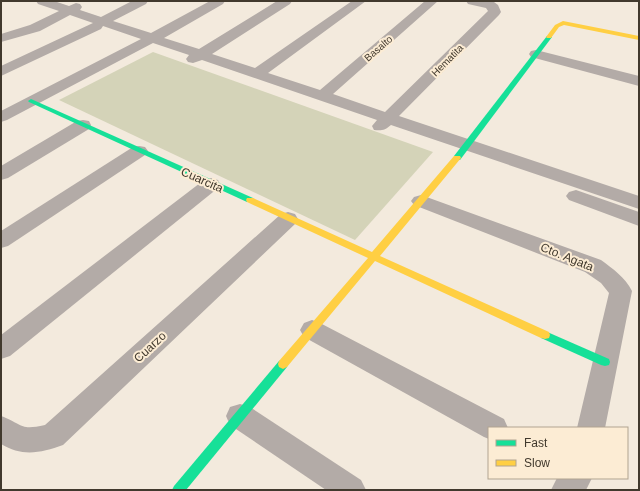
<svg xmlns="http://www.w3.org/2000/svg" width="640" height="491" font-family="Helvetica,sans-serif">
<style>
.green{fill:#d4d3b8}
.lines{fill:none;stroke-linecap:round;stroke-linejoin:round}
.street{fill:#b3aba7;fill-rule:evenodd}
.fast{fill:#16e098;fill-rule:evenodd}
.slow{fill:#ffcf43;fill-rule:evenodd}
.labels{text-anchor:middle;stroke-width:4;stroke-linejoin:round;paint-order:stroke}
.far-street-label{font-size:10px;fill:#41392d;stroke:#fcecd4}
.street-label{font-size:12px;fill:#41392d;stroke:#fcecd4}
</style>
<rect width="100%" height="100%" fill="#f3eadd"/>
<path class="green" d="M 153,52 L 433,152 L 355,240 L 59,100 Z"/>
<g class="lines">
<g class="street">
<path d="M 36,1 L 54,1 L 69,6 L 76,3 L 80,4 L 82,7 L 80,10 L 101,17 L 132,1 L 148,1 L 146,4 L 113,21 L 151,33 L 210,1 L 225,1 L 223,4 L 164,38 L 199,49 L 277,1 L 292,1 L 290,4 L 212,54 L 255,68 L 352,1 L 366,1 L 268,73 L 320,90 L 425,1 L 438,1 L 333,94 L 385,112 L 488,11 L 486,8 L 468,4 L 466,1 L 494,2 L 498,5 L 501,12 L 499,15 L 399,116 L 639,196 L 639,209 L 391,125 C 385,130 382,131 374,130 L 372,126 L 377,120 L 202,60 L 193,63 L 188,62 L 186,59 L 189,55 L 153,43 L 7,120 L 1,122 L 1,111 L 141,39 L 103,26 L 101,29 L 1,76 L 1,66 L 93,23 L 70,15 L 40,31 L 1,42 L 1,34 L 30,25 L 59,11 L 38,4 Z"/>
<path d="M 536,50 L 639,76 L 639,86 L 531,57 L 529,54 L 531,51 Z"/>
<path d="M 83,120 L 89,121 L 91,125 L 89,129 L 8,178 L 1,180 L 1,166 L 77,121 Z"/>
<path d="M 139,146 L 145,147 L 148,151 L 145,155 L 8,246 L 1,248 L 1,231 L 133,147 Z"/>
<path d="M 211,178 L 218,180 L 220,184 L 218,188 L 10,356 L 1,359 L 1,335 L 204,180 Z"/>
<path d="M 576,190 L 639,212 L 639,226 L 569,200 L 566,196 L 569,192 Z"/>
<path d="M 421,195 L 601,260 C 613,269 625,277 632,291 L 605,428 L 577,428 L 609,293 L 601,283 L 585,272 L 414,205 L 411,201 L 414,197 Z"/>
<path d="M 288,212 L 295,214 L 298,219 L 295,224 L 63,445 C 41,453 22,457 1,444 L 1,416 C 23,424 19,431 45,425 L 281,214 Z"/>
<path d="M 312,320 L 320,323 L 504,419 L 508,428 L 489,428 L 489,439 L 484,437 L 304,337 L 300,330 L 304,323 Z"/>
<path d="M 240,404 L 250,407 L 361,480 L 366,490 L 326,490 L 230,425 L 226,416 L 230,407 Z"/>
<path d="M 557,478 L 592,478 L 586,490 L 551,490 Z"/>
</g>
<g class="fast">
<path d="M 547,36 L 552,37 L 460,160 L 454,160 L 454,156 Z"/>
<path d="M 31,99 L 253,198 L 254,200 L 253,202 L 247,202 L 29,102 L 28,101 Z"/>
<path d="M 545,331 L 609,359 L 610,362 L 609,365 L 605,366 L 601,365 L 541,338 L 540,335 L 541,332 Z"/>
<path d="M 283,359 L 287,361 L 288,364 L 287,367 L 186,490 L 172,490 L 174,486 L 279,361 Z"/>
</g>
<g class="slow">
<path d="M 563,21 L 639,36 L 639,40 L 564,25 L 559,27 L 551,38 L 547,38 L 546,37 L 555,25 Z"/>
<path d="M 454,156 L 460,156 L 461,158 L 380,256 L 549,332 L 550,335 L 549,338 L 545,339 L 541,338 L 375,261 L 287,367 L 283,369 L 279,367 L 278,364 L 279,361 L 368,258 L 247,202 L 246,200 L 247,198 L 253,198 L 372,252 Z"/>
</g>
</g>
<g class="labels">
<g class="far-street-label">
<text transform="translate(378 48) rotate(-41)" y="4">Basalto</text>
<text transform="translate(447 60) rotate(-45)" y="4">Hematita</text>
</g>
<g class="street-label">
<text transform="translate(202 180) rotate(24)" y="4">Cuarcita</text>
<text transform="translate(567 257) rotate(22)" y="4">Cto. Agata</text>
<text transform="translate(150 347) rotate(-43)" y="4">Cuarzo</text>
</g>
</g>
<rect width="640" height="491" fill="none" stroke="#41392d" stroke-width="4"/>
<rect x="488" y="427" width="140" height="52" fill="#fcecd4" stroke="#b1a491"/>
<rect x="496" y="440" width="20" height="6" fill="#16e098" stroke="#b1a491"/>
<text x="524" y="447" font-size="12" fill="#41392d">Fast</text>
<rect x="496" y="460" width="20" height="6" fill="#ffcf43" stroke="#b1a491"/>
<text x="524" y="467" font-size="12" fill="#41392d">Slow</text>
</svg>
